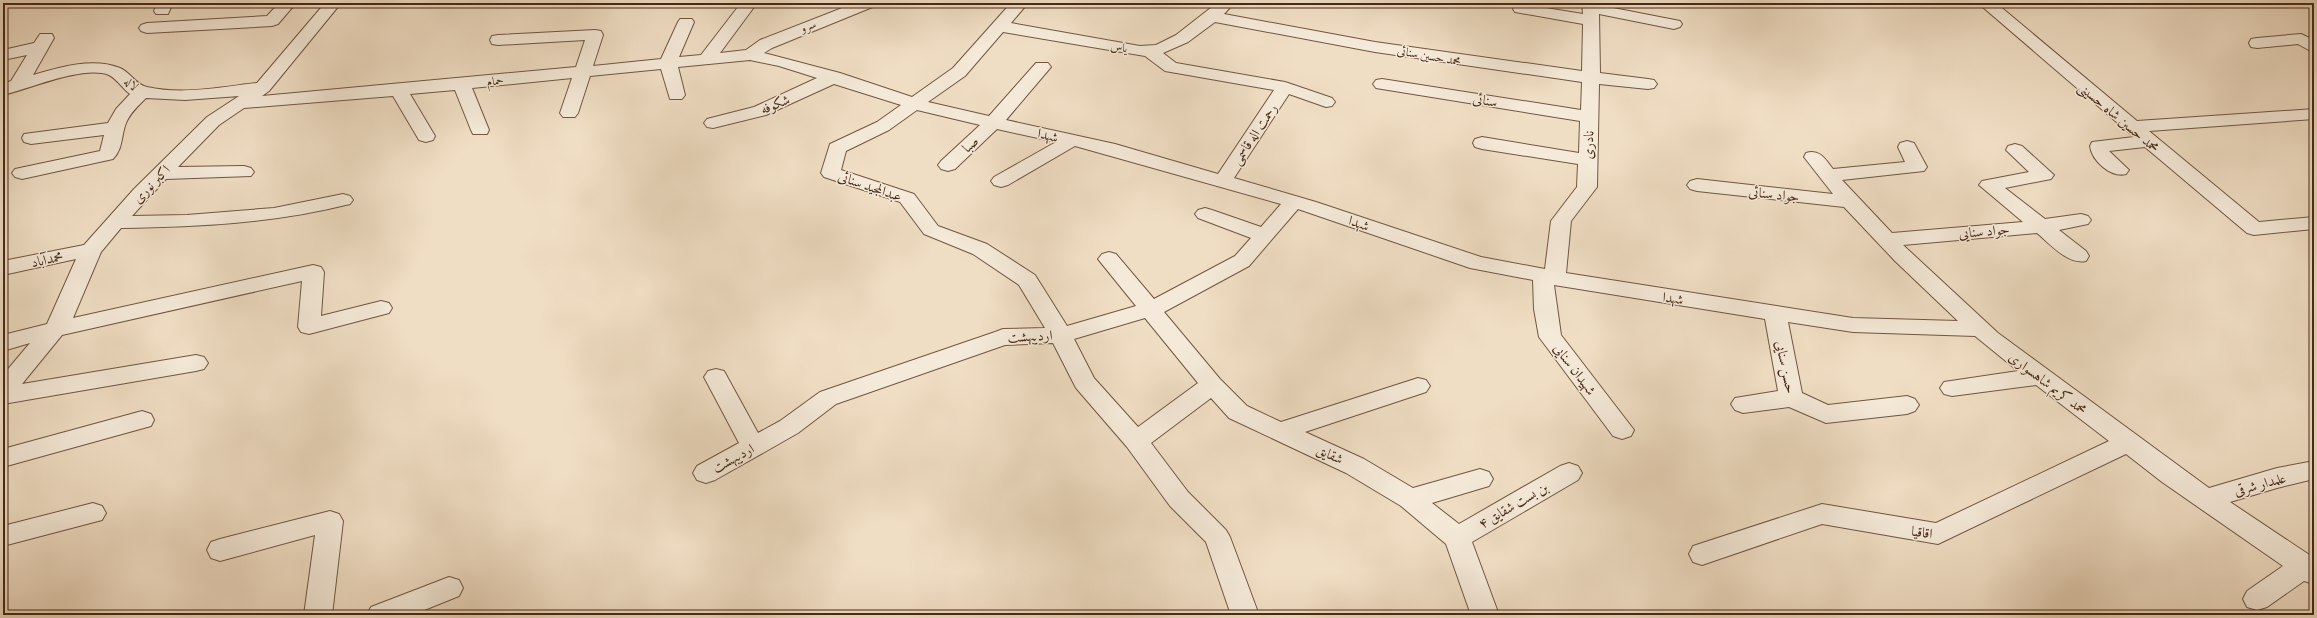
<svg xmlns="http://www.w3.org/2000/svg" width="2317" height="618" font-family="'IM FELL Double Pica',Amiri,serif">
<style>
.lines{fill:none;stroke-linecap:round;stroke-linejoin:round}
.minor-casing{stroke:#715642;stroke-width:2}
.minor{fill:#f5ead9;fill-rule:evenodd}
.labels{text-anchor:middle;stroke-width:3;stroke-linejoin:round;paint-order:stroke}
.far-street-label{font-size:12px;fill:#472916;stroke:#f5ead9}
.street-label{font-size:14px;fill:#472916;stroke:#f5ead9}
</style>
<rect width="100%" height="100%" fill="#f0dec4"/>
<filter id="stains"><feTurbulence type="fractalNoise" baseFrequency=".005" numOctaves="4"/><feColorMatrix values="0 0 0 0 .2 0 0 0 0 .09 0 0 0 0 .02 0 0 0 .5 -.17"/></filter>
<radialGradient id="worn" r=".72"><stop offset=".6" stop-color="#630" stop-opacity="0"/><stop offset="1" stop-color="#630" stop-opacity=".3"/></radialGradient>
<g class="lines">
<defs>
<g id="minor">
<path d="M 157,3 L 173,3 L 168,14 L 156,14 L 154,11 Z"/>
<path d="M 279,3 L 296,3 L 278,24 L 272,26 L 147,33 L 141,31 L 139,28 L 141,25 L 147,23 L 267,16 Z"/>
<path d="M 325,3 L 341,3 L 269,91 L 262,96 L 576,67 L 585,40 L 498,45 L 492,44 L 490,40 L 492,36 L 498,35 L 595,30 L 601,31 L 603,35 L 593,66 L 661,59 L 678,22 L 680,19 L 692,19 L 694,22 L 679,57 L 701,55 L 741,3 L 757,3 L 720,53 L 746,50 L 760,40 L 855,3 L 877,3 L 875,6 L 772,48 L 764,53 L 840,73 L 912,97 L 953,68 L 1011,3 L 1028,3 L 1011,23 L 1140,46 L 1156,45 L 1176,35 L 1217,3 L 1234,3 L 1224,14 L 1375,42 L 1582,71 L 1583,24 L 1515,12 L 1513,9 L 1515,6 L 1521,4 L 1583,14 L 1582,3 L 1598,3 L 1598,5 L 1680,21 L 1682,24 L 1680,27 L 1674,29 L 1599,14 L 1600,73 L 1648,79 L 1654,80 L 1657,84 L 1654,88 L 1648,89 L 1599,84 L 1597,187 L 1571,221 L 1566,273 L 1853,318 L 1958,321 L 1895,261 L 1844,207 L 1697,191 L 1690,189 L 1687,185 L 1690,181 L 1697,179 L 1833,194 L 1804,157 L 1806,153 C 1820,149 1825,159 1833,169 L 1905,162 L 1898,147 L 1900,143 L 1907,141 L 1914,143 L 1927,167 L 1924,171 L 1842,180 L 1892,233 L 2023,222 L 1979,185 L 1982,181 L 2029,172 L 2006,150 L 2008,146 L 2015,144 L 2022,146 L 2054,175 L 2051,179 L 2005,188 L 2045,219 L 2081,214 L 2088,216 L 2091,220 L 2088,224 L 2059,230 L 2086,251 L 2089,256 L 2086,261 C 2068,265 2050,244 2037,233 L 1903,245 L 1998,333 L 2209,488 L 2277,468 L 2314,461 L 2314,479 L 2277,488 L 2230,502 L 2314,558 L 2314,584 L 2304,581 L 2267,607 L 2257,610 L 2247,607 L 2243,599 L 2247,591 L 2283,566 L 2162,482 L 2126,454 L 1938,544 L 1822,524 L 1702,565 L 1693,562 L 1689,554 L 1693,546 L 1822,504 L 1936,523 L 2109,441 L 2036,385 L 1952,396 L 1944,394 L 1940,388 L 1944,382 L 2018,371 L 1975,336 L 1853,332 L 1788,322 L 1802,393 L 1828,405 L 1907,396 L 1915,399 L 1919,405 L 1915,411 L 1907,414 L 1826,423 L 1789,407 L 1743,413 L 1735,410 L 1731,404 L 1735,398 L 1778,391 L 1765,319 L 1554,285 L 1561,335 L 1634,430 L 1631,436 L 1622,439 L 1613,436 L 1539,337 L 1534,309 L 1533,280 L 1470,268 L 1298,209 L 1249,266 L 1164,312 L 1220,379 L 1247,406 L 1281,422 L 1418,378 L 1426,380 L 1430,386 L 1426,392 L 1305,432 L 1364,459 L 1413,488 L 1480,469 L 1489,472 L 1493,479 L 1489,486 L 1432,503 L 1459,524 L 1560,466 L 1569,463 L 1578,466 L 1582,473 L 1578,480 L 1472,542 L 1499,615 L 1471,615 L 1446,544 L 1401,506 L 1346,473 L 1229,418 L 1211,398 L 1151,443 L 1188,492 L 1226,530 L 1230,537 L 1259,615 L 1231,615 L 1206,542 L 1170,506 L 1127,447 L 1076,388 L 1053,343 L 1005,345 L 836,404 L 798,433 L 715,480 L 706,483 L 697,480 L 693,473 L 697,466 L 739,443 L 704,377 L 708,371 L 716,369 L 724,371 L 758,433 L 780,421 L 820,392 L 995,332 L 1003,329 L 1045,328 L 1019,285 L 973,254 L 924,234 L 900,202 L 824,177 L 821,173 L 830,144 L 877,122 L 901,105 L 834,84 L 766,115 L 713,128 L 707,127 L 704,123 L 707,119 L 754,107 L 817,78 L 779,66 L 750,60 L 678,67 L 685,95 L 682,99 L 670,99 L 661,69 L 590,76 L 578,113 L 575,117 L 563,117 L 560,113 L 572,78 L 472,88 L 489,130 L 487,134 L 473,134 L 471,130 L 455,90 L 410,94 L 435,136 L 433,140 L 426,142 L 419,140 L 393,96 L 244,108 L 219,125 L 178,167 L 244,166 L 251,168 L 254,172 L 251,176 L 166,179 L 132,216 L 187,215 L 274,208 L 343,194 L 350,196 L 353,200 L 350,204 C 275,223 199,227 121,228 L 101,252 L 73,318 L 313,265 L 321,267 L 324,272 L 321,316 L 381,301 L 389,303 L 392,308 L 389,313 L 309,334 L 301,332 L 298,327 L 302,281 L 62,335 L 22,384 L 196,355 L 204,357 L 208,363 L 204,369 L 196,371 L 3,404 L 3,375 L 30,343 L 3,351 L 3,335 L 47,324 L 76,259 L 3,275 L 3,261 L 84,245 L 134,189 L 207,117 L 239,96 L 185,100 L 146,98 C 138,106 130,113 126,123 C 121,136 123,149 113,159 L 22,179 L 15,177 L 12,173 L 15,169 L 100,151 L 104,135 L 31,144 L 24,142 L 22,138 L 24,134 L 108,123 L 116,109 L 130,94 C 123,89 117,79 109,75 C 83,65 29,89 3,95 L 3,84 L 11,81 L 27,55 L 3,60 L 3,50 L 34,43 L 40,34 L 52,34 L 54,38 L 33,75 C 59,67 94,57 120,68 C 130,72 136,85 147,87 C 182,95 222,87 257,83 ZM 1215,22 L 1375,52 L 1582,82 L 1581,110 L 1382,79 L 1376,80 L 1373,84 L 1376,88 L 1382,89 L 1580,121 L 1579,153 L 1482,137 L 1475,139 L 1473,143 L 1475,147 L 1482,149 L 1578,164 L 1577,187 L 1551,221 L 1545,269 L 1481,257 L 1316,202 L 1234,178 L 1289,94 L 1326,107 L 1332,106 L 1335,102 L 1332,98 L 1285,82 L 1176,63 L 1163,53 L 1188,42 ZM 1003,32 L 1145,56 L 1165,71 L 1274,90 L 1218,174 L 1115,144 L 1006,120 L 1051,67 L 1048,63 L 1036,63 L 989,116 L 928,102 L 965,76 ZM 917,110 L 980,125 L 941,161 L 938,165 L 941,169 L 948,171 L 955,169 L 997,129 L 1056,142 L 994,177 L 991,181 L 994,185 L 1001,187 L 1008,185 L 1075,146 L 1281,204 L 1261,227 L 1212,210 L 1205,208 L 1198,210 L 1195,214 L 1198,218 L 1251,238 L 1235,256 L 1154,299 L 1116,254 L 1109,252 L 1102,254 L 1098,259 L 1136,306 L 1067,326 L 1035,275 L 987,244 L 938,226 L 914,194 L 841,170 L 846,151 L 889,130 ZM 1145,318 L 1198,383 L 1138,427 L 1094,378 L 1074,339 Z"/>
<path d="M 1978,3 L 1996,3 L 2137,121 L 2314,109 L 2314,119 L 2149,131 L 2259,222 L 2314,217 L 2314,229 L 2254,235 L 2247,233 L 2145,147 L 2109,151 L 2129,170 L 2126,174 C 2111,178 2092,161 2090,146 L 2092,142 L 2134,137 Z"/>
<path d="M 2301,34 L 2314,40 L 2314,53 L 2298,44 L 2257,48 L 2251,47 L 2249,43 L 2251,39 L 2257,38 Z"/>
<path d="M 142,411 L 151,414 L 154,420 L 151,426 L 3,467 L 3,449 Z"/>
<path d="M 93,503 L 102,506 L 106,513 L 102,520 L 3,546 L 3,526 Z"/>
<path d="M 330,511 L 339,514 L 343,521 L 332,615 L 304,615 L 315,535 L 220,561 L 211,558 L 207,550 L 211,542 L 220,539 Z"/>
<path d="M 449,577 L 459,580 L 463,588 L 459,596 L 412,615 L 367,615 L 371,607 Z"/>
</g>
</defs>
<use href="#minor" class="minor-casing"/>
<use href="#minor" class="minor"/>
</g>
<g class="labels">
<g class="far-street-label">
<text transform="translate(808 26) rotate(-22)" y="4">سرو</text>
<text transform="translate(1119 47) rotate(9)" y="4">یاس</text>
<text transform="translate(1429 56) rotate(10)" y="4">محمد حسین سنائی</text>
<text transform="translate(495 81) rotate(-6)" y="4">حمام</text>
<text transform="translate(131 84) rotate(37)" y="4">لاله</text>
</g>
<g class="street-label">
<text transform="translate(1485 100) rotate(9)" y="5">سنائی</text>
<text transform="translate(775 104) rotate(-22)" y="5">شکوفه</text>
<text transform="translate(2119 117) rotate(40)" y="5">محمد حسین شاه حسینی</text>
<text transform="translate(1254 134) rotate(-56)" y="5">رحمت اله قاسمی</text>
<text transform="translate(1048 135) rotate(13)" y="5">شهدا</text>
<text transform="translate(970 144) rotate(-43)" y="5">صبا</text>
<text transform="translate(1588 145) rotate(-88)" y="5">نادری</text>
<text transform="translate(151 184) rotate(-46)" y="5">اکبر نوری</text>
<text transform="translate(870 186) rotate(19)" y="5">عبدالمجید سنائی</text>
<text transform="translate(1774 194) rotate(6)" y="5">جواد سنائی</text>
<text transform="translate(1359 223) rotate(19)" y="5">شهدا</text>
<text transform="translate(1984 231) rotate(-5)" y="5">جواد سنایی</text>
<text transform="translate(47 259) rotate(-12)" y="5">محمدآباد</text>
<text transform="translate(1673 298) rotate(8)" y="5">شهدا</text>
<text transform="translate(1030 336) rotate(-3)" y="5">اردیبهشت</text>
<text transform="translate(1786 367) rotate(78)" y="5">حسن سنايی</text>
<text transform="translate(1575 369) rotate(53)" y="5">شهيدان سنايی</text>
<text transform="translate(2048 383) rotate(37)" y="5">محمد کریم شاهسواری</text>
<text transform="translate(1330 454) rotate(25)" y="5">شقایق</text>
<text transform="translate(733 458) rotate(-29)" y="5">اردیبهشت</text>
<text transform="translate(2260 484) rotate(-15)" y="5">علمدار شرقی</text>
<text transform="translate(1513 505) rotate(-30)" y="5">بن بست شقایق ۴</text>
<text transform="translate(1922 532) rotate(8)" y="5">اقاقیا</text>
</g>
</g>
<rect width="2317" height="618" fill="none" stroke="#f0dec4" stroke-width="16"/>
<rect x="4" y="4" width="2309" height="610" fill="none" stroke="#472916" stroke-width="2"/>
<rect x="8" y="8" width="2301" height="602" fill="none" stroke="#472916"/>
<rect width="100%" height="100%" filter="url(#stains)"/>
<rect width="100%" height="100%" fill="url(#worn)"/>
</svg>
